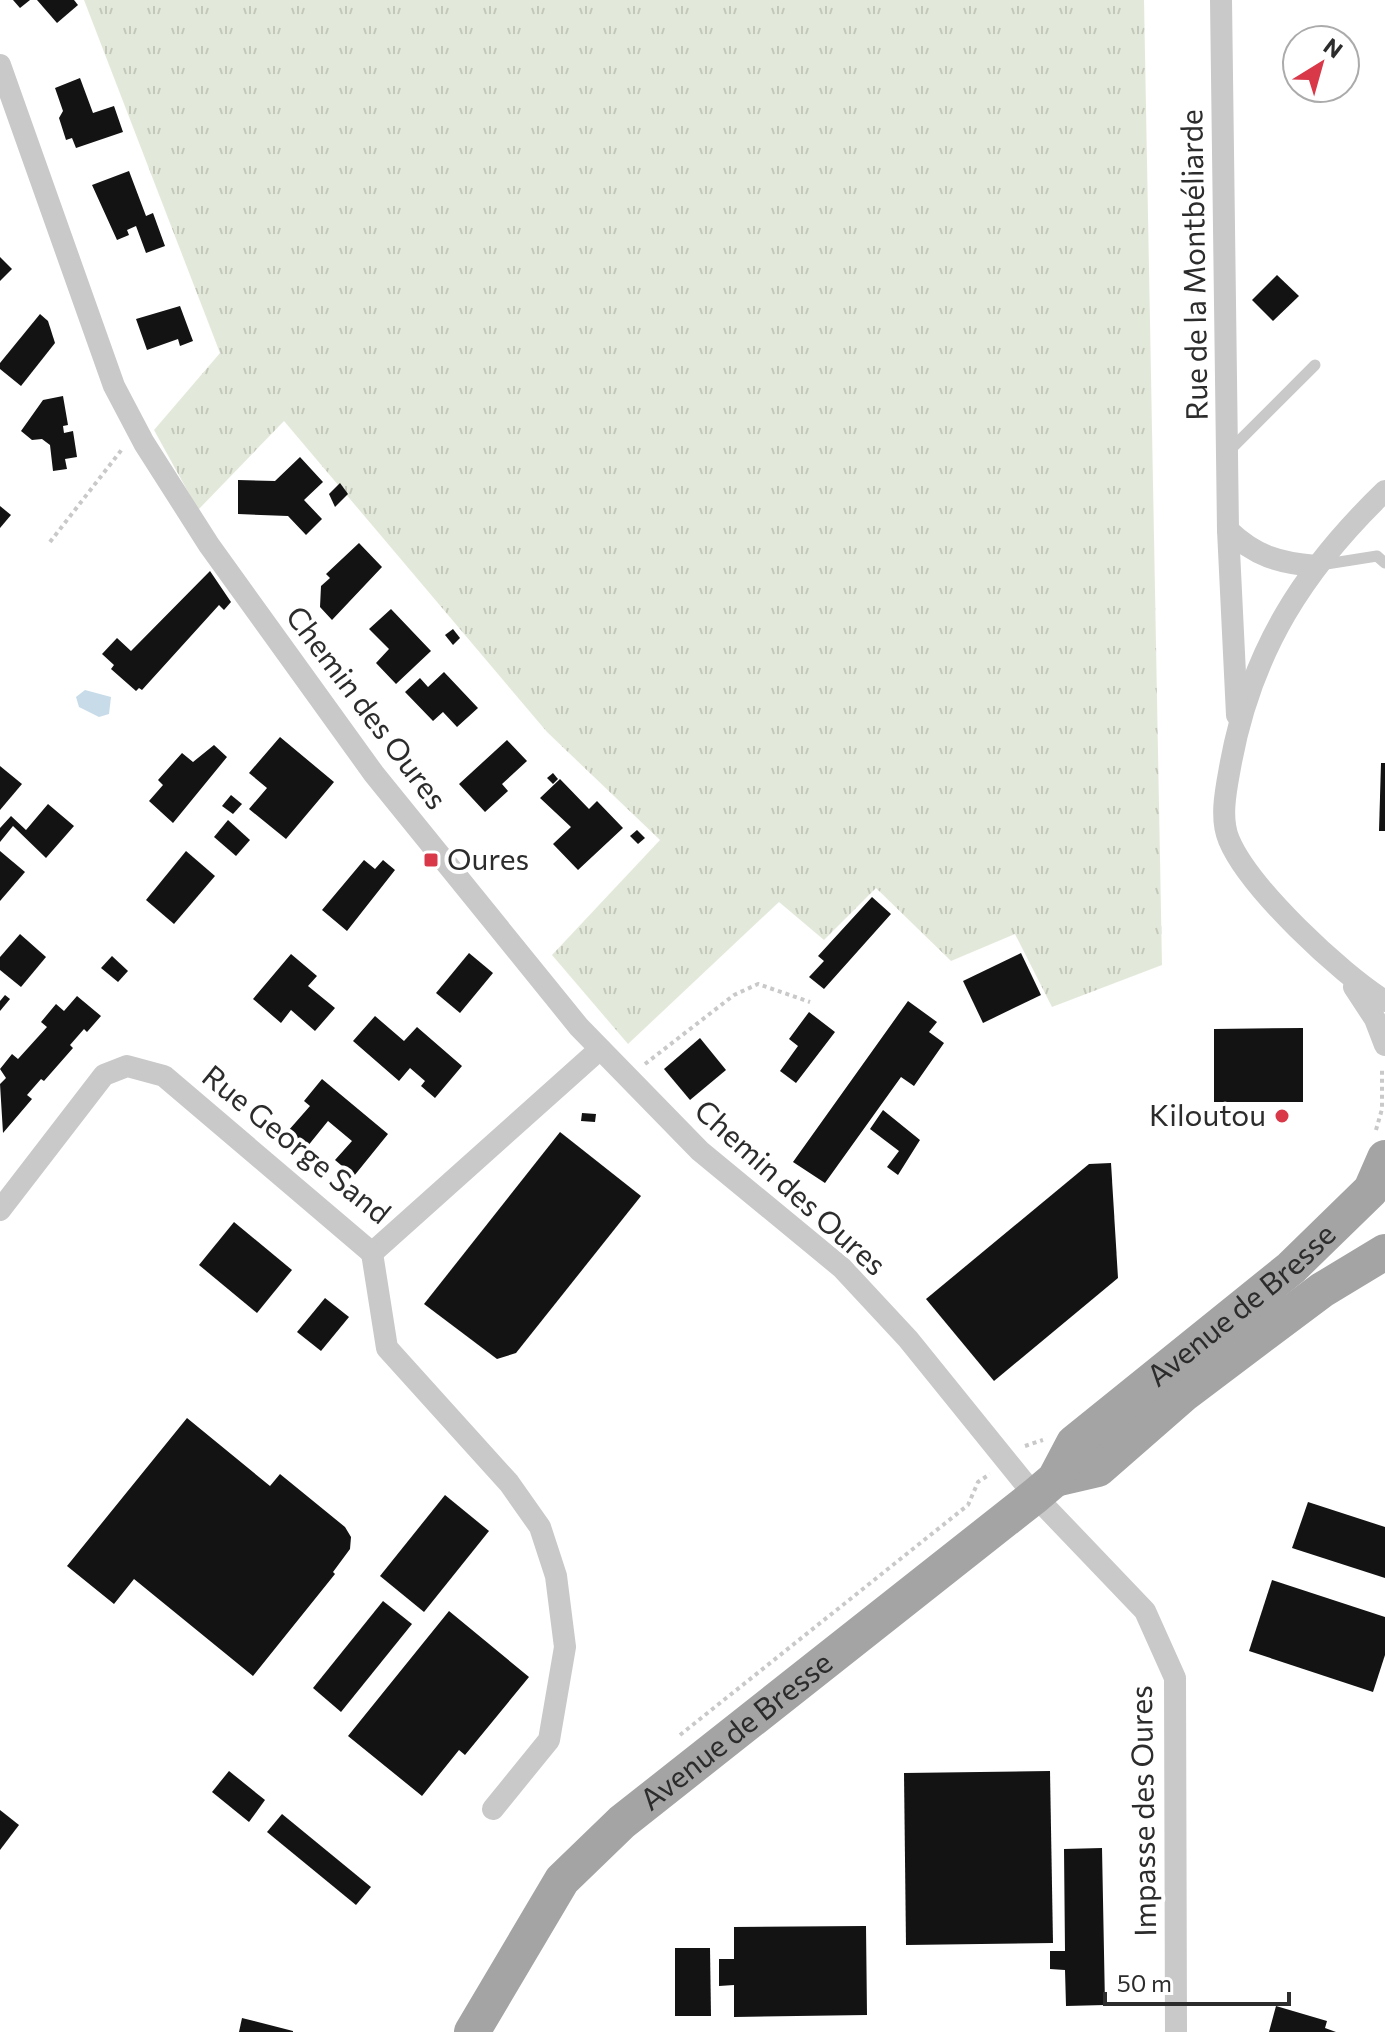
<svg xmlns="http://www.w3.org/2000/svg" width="1385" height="2032" font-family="Commissioner,sans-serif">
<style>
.grass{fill:url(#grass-tufts)}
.water{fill:#c7dce8}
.building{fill:#131313}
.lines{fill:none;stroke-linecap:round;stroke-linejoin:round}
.path{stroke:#c9c9c9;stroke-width:4;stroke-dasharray:4 4;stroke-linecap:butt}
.service{stroke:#c9c9c9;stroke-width:11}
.minor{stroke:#c9c9c9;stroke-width:22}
.primary{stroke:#a4a4a4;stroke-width:36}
.poi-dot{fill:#d93849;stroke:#fff;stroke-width:3}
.labels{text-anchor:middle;stroke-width:8;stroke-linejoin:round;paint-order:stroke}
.street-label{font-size:30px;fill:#2c2c2c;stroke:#fff}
.poi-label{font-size:30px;fill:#2c2c2c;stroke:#fff;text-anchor:start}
</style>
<defs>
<pattern id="grass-tufts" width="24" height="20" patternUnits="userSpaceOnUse" patternTransform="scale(2)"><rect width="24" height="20" fill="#e3e9da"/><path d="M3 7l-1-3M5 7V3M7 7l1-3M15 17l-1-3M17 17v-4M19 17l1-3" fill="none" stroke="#c3c8bb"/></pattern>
</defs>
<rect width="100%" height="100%" fill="#fff"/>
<path class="grass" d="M 84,0 L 1144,0 L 1162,965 L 1052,1007 L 1015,934 L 951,961 L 876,888 L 824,940 L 779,902 L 628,1044 L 552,955 L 660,840 L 547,732 L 284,421 L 198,510 L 154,430 L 220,353 Z"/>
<path class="water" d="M 85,690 L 111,697 L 109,714 L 99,717 L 79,707 L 76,697 Z"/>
<g class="building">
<path d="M 13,0 L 30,0 L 20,8 Z"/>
<path d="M 37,0 L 74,0 L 78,5 L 57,23 Z"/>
<path d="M 80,78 L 93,113 L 114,106 L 123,132 L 76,148 L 72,138 L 66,140 L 59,118 L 63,111 L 55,88 Z"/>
<path d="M 129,171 L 146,216 L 153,213 L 165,246 L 146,253 L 136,226 L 127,230 L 129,235 L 117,240 L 92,185 Z"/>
<path d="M 0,257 L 12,269 L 0,281 Z"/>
<path d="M 1277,275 L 1299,296 L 1273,321 L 1252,300 Z"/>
<path d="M 180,306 L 193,341 L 180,346 L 178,339 L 147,350 L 136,319 Z"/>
<path d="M 40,314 L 48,321 L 55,343 L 21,386 L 0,369 L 0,363 Z"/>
<path d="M 63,396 L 68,425 L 63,426 L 64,433 L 73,431 L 77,457 L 65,459 L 67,469 L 53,471 L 50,445 L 42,439 L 32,440 L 21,431 L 43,400 Z"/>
<path d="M 300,457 L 323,482 L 304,500 L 322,519 L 306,535 L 288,516 L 238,514 L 238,480 L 275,481 Z"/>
<path d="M 340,483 L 348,494 L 335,507 L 329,494 Z"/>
<path d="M 0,506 L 11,515 L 0,528 Z"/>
<path d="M 359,543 L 382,567 L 332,620 L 320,607 L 321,586 L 330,578 L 326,574 Z"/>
<path d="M 210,571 L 231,602 L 224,610 L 219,605 L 142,690 L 139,688 L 136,691 L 111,669 L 114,665 L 102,654 L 117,638 L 131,651 Z"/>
<path d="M 391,609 L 431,651 L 396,684 L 376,663 L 389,649 L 369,629 Z"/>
<path d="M 453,629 L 460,638 L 453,645 L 445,635 Z"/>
<path d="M 444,672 L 478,708 L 457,727 L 443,712 L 433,721 L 405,692 L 420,678 L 428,687 Z"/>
<path d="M 280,737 L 334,782 L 286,839 L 249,809 L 267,788 L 249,773 Z"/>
<path d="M 507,740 L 527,761 L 502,784 L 508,791 L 485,812 L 459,784 Z"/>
<path d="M 214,745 L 227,757 L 173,823 L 149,801 L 163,785 L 158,780 L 182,753 L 193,762 Z"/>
<path d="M 1381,763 L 1385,763 L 1385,831 L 1379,831 Z"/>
<path d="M 0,766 L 22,784 L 0,810 Z"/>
<path d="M 553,773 L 558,779 L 553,784 L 547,778 Z"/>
<path d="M 560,779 L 589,809 L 597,801 L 623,828 L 578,870 L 553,844 L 571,827 L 540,798 Z"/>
<path d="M 231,795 L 242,804 L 233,814 L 222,806 Z"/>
<path d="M 48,804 L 74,826 L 46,858 L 13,826 L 0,842 L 0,828 L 11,816 L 26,830 Z"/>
<path d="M 228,820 L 250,840 L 236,856 L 214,837 Z"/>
<path d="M 637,830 L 645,838 L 638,844 L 630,836 Z"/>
<path d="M 0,851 L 25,872 L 0,901 Z"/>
<path d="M 186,851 L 215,876 L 174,924 L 146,900 Z"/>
<path d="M 364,860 L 375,869 L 383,860 L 395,870 L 347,931 L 322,910 Z"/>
<path d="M 872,897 L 891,914 L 824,989 L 809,977 L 824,961 L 818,956 Z"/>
<path d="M 20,934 L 46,957 L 21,987 L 0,970 L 0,957 Z"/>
<path d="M 469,953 L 493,973 L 460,1013 L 436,993 Z"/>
<path d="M 1021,953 L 1041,995 L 983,1023 L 963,981 Z"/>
<path d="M 291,954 L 317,976 L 308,986 L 335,1008 L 315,1031 L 291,1010 L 281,1023 L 253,999 Z"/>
<path d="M 112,956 L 128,971 L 118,982 L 101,968 Z"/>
<path d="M 5,995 L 10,999 L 0,1011 L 0,1001 Z"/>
<path d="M 77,996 L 101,1016 L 87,1032 L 84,1029 L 70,1045 L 73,1048 L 44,1081 L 41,1079 L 27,1095 L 32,1099 L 3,1133 L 0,1084 L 6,1078 L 0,1069 L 12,1054 L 18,1059 L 47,1027 L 41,1022 L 56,1004 L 64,1011 Z"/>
<path d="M 908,1001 L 937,1022 L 929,1032 L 944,1043 L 914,1086 L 901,1077 L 825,1183 L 793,1162 Z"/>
<path d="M 809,1012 L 835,1032 L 796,1083 L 780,1071 L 798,1046 L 789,1039 Z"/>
<path d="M 375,1016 L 404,1041 L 417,1027 L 462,1066 L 435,1098 L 421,1086 L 425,1081 L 410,1068 L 399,1081 L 353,1041 Z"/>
<path d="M 1303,1028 L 1303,1102 L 1214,1102 L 1214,1029 Z"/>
<path d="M 700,1038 L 726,1070 L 690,1100 L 664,1069 Z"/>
<path d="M 322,1079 L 388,1134 L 354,1176 L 335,1160 L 352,1141 L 328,1121 L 307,1147 L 288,1131 L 310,1106 L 304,1101 Z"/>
<path d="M 883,1110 L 920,1140 L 898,1175 L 887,1167 L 899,1151 L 870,1129 Z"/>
<path d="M 582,1113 L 596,1114 L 595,1122 L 581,1121 Z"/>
<path d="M 560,1132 L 641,1196 L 516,1353 L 497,1359 L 424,1304 Z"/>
<path d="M 1111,1163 L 1118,1278 L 994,1381 L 926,1299 L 1089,1164 Z"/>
<path d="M 234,1222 L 292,1270 L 257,1313 L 199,1265 Z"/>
<path d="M 325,1298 L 349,1317 L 321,1351 L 297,1332 Z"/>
<path d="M 187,1418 L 270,1486 L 280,1474 L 345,1527 L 351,1537 L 350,1549 L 333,1572 L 335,1574 L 253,1676 L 134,1579 L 114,1604 L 67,1566 Z"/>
<path d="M 445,1495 L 489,1531 L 424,1612 L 380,1576 Z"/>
<path d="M 1308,1502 L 1385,1527 L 1385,1578 L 1292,1548 Z"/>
<path d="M 1272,1580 L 1385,1617 L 1385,1655 L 1373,1692 L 1249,1651 Z"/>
<path d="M 383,1601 L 412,1624 L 341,1712 L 313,1688 Z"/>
<path d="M 449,1611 L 529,1677 L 465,1755 L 459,1750 L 422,1796 L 348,1736 Z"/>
<path d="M 229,1771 L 265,1800 L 249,1822 L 212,1792 Z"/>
<path d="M 1050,1771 L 1053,1943 L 906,1945 L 904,1773 Z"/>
<path d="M 0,1810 L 19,1825 L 0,1850 Z"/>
<path d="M 282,1814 L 371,1887 L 356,1905 L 267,1832 Z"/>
<path d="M 1102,1848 L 1105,2005 L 1066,2006 L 1065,1970 L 1050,1969 L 1050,1951 L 1065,1951 L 1064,1849 Z"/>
<path d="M 866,1926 L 867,2015 L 734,2017 L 734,1985 L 719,1986 L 719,1959 L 734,1959 L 734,1927 Z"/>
<path d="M 675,1948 L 710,1948 L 711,2016 L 675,2016 Z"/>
<path d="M 1276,2006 L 1327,2021 L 1325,2028 L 1336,2032 L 1269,2032 Z"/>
<path d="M 242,2018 L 293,2031 L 293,2032 L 239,2032 Z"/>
</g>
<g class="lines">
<g class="path">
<path d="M 50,542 L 123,448"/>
<path d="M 645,1064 L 734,995 L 758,984 L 810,1002"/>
<path d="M 1376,1130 L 1382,1109 L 1382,1068"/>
<path d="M 1025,1446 L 1043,1440"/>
<path d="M 680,1735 L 968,1505 L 978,1482 L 990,1474"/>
</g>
<g class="service">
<path d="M 1228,452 L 1315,365"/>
<path d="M 1320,565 L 1377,556 L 1385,563"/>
</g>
<g class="minor">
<path d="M 1221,0 L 1228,530"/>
<path d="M 0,65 L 114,386 L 144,443 L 209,545 L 374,774 L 579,1027 L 700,1151 L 842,1268 L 908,1339 L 1035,1496 L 1145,1611 L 1175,1678 L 1176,2032"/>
<path d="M 1385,491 C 1304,569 1252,650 1231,762 C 1227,785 1219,817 1229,840 C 1249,888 1341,974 1385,1001"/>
<path d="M 1237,715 L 1228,530 C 1255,556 1279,563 1316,566"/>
<path d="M 1354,987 L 1375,1019 L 1385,1045"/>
<path d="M 0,1210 L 104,1075 L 127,1066 L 164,1076 L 372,1253 L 600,1049"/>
<path d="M 372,1253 L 387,1348 L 509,1483 L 540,1527 L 556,1576 L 565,1647 L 549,1740 L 493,1809"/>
</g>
<g class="primary">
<path d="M 1055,1479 L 1098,1469 L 1185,1393 L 1322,1290 L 1385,1252"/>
<path id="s1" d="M 472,2032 L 562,1880 L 622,1822 L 1035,1496 L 1055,1479 L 1074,1443 L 1291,1268 L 1371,1190 L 1385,1158"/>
</g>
</g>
<g class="poi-dot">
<rect x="423" y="852" width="16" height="16" rx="4"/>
<circle cx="1282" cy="1116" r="8"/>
</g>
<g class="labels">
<g class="street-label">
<text transform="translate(1195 265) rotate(-91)" y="10">Rue de la Montbéliarde</text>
<text transform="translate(366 708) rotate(53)" y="10">Chemin des Oures</text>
<text transform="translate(296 1145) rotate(39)" y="10">Rue George Sand</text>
<text transform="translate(790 1188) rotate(42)" y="10">Chemin des Oures</text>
<text dy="10" stroke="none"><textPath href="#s1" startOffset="1070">Avenue de Bresse</textPath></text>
<text dy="10" stroke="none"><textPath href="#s1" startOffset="406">Avenue de Bresse</textPath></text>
<text transform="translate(1144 1811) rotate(-91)" y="10">Impasse des Oures</text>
</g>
<g class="poi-label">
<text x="447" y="870">Oures</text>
<text x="1266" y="1126" text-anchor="end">Kiloutou</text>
</g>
</g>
<g transform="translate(1321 64) rotate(37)"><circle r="38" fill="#ffffff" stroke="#ababab" stroke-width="2"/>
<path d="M0-6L14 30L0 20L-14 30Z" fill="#d93849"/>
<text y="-12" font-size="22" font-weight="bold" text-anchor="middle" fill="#2c2c2c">N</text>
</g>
<path d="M1105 1992v12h184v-12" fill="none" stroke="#2c2c2c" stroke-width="4"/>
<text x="1117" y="1992" font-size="24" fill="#2c2c2c" stroke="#ffffff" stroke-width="6" paint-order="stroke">50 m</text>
</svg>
